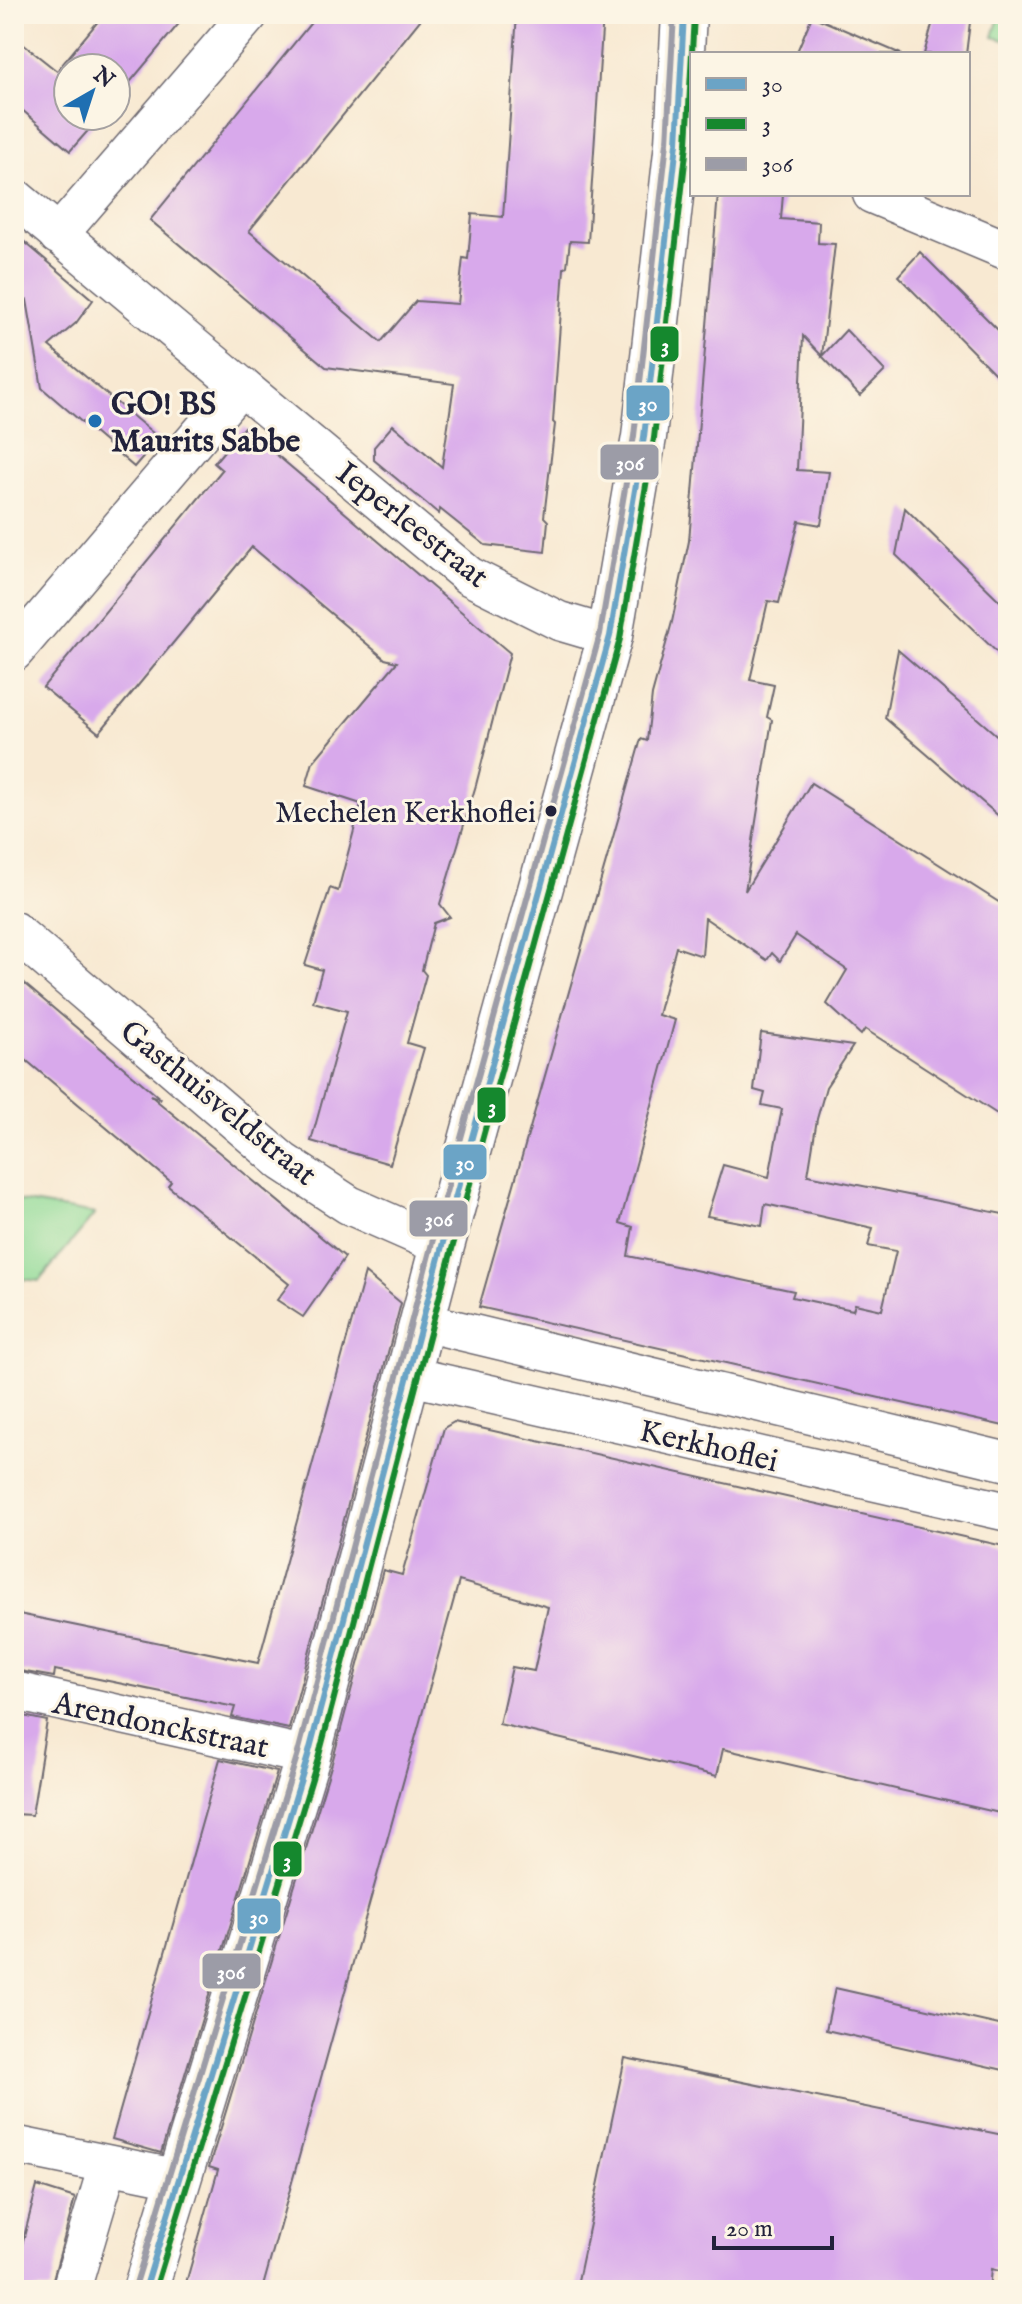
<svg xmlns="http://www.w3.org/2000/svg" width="1022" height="2304" font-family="'IM FELL English',serif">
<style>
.green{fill:#8fda96;stroke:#587e68;stroke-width:2}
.building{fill:#d8a9eb}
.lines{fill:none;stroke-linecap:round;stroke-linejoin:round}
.minor-casing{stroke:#6d6870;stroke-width:41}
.secondary-casing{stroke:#6d6870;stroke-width:47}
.minor{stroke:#fff;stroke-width:38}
.secondary{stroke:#fff;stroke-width:44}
.bus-1-casing{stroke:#fcf5e5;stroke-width:12}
.bus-2-casing{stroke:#fcf5e5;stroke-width:12}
.bus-3-casing{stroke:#fcf5e5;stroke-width:12}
.bus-1{stroke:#6ba4c6;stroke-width:6}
.bus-2{stroke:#15882e;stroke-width:6}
.bus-3{stroke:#9c9ca7;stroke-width:6}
.poi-dot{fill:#1f6fb2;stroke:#fcf5e5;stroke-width:3}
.bus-dot{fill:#22223b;stroke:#fcf5e5;stroke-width:3}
.labels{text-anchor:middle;stroke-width:6;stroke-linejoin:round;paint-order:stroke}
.bus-label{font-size:30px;fill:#22223b;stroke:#fcf5e5;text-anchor:end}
.poi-label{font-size:32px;font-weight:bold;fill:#22223b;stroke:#fcf5e5;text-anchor:start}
.street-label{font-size:32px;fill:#22223b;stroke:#fcf5e5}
.line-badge{stroke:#fcf5e5;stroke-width:3}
.badge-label{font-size:22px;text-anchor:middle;font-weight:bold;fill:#fff}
</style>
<rect width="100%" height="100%" fill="#fcf5e5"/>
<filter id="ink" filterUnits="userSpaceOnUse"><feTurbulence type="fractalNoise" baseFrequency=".0125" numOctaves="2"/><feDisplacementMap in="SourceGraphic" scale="16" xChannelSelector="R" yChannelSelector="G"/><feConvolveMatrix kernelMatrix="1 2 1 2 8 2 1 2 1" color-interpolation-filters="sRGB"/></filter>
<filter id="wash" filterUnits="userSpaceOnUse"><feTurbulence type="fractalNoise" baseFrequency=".006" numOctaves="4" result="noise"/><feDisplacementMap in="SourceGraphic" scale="32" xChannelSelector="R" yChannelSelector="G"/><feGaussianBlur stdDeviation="1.8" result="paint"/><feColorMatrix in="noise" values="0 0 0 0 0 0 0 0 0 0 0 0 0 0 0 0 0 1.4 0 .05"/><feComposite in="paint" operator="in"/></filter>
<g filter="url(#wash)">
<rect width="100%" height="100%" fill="#f8e9d2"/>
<g class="green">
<path d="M 1000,14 L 1008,14 L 1008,41 L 993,37 Z"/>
<path d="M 14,1200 L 95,1214 L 39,1281 L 14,1278 Z"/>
</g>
<g id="blocks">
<g class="building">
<path d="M 104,14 L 187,14 L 116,99 L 116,68 L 68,68 L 68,116 L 101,116 L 70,151 L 14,103 L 14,37 L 57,71 Z"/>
<path d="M 318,14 L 425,14 L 249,231 L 381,342 L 416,301 L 458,304 L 463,258 L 468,259 L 472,214 L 503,217 L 517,14 L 603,14 L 588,242 L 570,241 L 567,266 L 564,268 L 553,422 L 555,424 L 544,517 L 548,521 L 545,552 L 485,545 L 440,509 L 439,514 L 374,460 L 374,447 L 393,425 L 442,467 L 454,384 L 326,367 L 150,220 Z"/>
<path d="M 935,14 L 971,14 L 966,54 L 924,54 Z"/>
<path d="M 812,16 L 901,54 L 796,54 Z"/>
<path d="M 718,194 L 783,194 L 781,219 L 819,222 L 818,243 L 835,244 L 822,356 L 846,330 L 885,371 L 860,396 L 803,336 L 797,470 L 829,472 L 821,525 L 799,521 L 779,603 L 768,601 L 750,680 L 774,685 L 767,717 L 772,720 L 745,891 L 811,783 L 1008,908 L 1008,1121 L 865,1029 L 861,1035 L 827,1004 L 847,970 L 796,935 L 780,961 L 772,953 L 767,960 L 705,918 L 702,956 L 676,947 L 658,1015 L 675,1020 L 620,1223 L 633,1227 L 628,1256 L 794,1291 L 792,1297 L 853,1310 L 855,1304 L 882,1310 L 896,1251 L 868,1246 L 873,1228 L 765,1204 L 762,1226 L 707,1216 L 723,1165 L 769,1177 L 782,1109 L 762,1105 L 765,1093 L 754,1090 L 761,1033 L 853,1046 L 826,1087 L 817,1119 L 808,1175 L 1008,1215 L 1008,1427 L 479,1307 L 641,739 L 647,741 L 652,695 L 672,622 L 689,541 Z"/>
<path d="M 14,233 L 93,300 L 76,323 L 49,346 L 159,438 L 134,467 L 42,388 L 27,300 L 14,315 Z"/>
<path d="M 920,252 L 1008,340 L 1008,387 L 898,276 Z"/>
<path d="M 244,427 L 510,653 L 476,785 L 440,904 L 450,917 L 434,923 L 422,970 L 426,975 L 407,1043 L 424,1048 L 390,1164 L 311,1141 L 347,1011 L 313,1002 L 322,970 L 305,965 L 330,888 L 338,891 L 361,804 L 306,786 L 313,762 L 397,662 L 385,659 L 252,547 L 99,733 L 43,687 L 222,470 L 214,463 Z"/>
<path d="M 905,508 L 1008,609 L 1008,663 L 896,555 Z"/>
<path d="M 898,650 L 1008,745 L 1008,824 L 885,718 Z"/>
<path d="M 14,975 L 161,1099 L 150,1095 L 345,1257 L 303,1317 L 277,1300 L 289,1284 L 168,1186 L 171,1182 L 14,1050 Z"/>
<path d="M 365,1273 L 401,1303 L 289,1729 L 232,1717 L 235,1707 L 215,1703 L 55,1670 L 54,1677 L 14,1670 L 14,1613 L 258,1663 Z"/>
<path d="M 454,1422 L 1008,1547 L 1008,1815 L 723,1749 L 717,1776 L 499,1724 L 512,1667 L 534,1671 L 548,1607 L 459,1581 L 262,2290 L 184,2290 L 218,2170 L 209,2167 L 332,1763 L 383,1570 L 402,1575 L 444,1428 Z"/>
<path d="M 14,1714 L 47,1721 L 32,1815 L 14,1814 Z"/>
<path d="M 220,1759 L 277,1772 L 161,2153 L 112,2139 Z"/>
<path d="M 835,1988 L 1008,2027 L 1008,2071 L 826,2030 Z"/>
<path d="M 625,2058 L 1008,2136 L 1008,2273 L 991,2269 L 989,2290 L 576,2290 Z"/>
<path d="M 37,2186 L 75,2198 L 50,2290 L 14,2290 L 14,2276 Z"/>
</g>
</g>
</g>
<g filter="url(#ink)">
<use href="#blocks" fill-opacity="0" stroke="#6d6870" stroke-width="2"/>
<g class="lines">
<defs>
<g id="minor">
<path d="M 872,194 L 1008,251"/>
<path d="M 14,197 L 469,576 L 559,621 L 610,636"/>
<path d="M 58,235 L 249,14"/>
<path d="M 14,652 L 241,386"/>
<path d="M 14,931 L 283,1162 L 349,1205 L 442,1246"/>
<path d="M 423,1322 L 1008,1462"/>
<path d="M 410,1376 L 1008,1512"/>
<path d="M 14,1691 L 308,1756"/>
<path d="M 14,2145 L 180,2179"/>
<path d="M 71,2290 L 108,2165"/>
</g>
<path id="secondary" d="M 145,2290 L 308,1756 L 442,1246 L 610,636 L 644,437 L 677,143 L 684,14"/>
</defs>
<use href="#minor" class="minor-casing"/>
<use href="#secondary" class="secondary-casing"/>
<use href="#minor" class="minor"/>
<use href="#secondary" class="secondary"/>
<defs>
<path id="bus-1" d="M 145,2290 L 308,1756 L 442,1246 L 610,636 L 644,437 L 677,143 L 684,14"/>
<path id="bus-2" d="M 155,2290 L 318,1759 L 452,1249 L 620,639 L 654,438 L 687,144 L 694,15"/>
<path id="bus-3" d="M 135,2287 L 298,1753 L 432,1243 L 600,634 L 634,436 L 667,142 L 674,14"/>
</defs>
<use href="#bus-1" class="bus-1-casing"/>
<use href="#bus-2" class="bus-2-casing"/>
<use href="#bus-3" class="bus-3-casing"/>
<use href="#bus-1" class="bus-1"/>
<use href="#bus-2" class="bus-2"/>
<use href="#bus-3" class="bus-3"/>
</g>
</g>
<circle class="poi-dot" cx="95" cy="421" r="8"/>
<circle class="bus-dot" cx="551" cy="811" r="7"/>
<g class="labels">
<g class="bus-label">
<text x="536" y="822">Mechelen Kerkhoflei</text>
</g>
<g class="poi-label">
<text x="111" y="414">GO! BS<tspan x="111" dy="37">Maurits Sabbe</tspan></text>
</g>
<g class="street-label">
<text transform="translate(413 524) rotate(38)" y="11">Ieperleestraat</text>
<text transform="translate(219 1102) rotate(39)" y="11">Gasthuisveldstraat</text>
<text transform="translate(709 1445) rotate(13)" y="11">Kerkhoflei</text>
<text transform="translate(161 1724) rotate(12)" y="11">Arendonckstraat</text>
</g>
</g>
<g class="line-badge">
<rect x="649" y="325" width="31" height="38" rx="8" fill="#15882e"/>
<rect x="625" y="384" width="46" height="38" rx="8" fill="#6ba4c6"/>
<rect x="599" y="443" width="61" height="38" rx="8" fill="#9c9ca7"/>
<rect x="476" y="1086" width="31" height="38" rx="8" fill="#15882e"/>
<rect x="442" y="1143" width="46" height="38" rx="8" fill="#6ba4c6"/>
<rect x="408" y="1199" width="61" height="39" rx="8" fill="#9c9ca7"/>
<rect x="272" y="1840" width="31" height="38" rx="8" fill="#15882e"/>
<rect x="236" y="1897" width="46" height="38" rx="8" fill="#6ba4c6"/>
<rect x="201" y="1952" width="61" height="38" rx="8" fill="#9c9ca7"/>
</g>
<g class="badge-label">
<text x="665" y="352">3</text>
<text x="648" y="411">30</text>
<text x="630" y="470">306</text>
<text x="492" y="1113">3</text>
<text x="465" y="1170">30</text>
<text x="439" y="1226">306</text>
<text x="287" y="1867">3</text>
<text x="259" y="1924">30</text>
<text x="231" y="1979">306</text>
</g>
<rect width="1022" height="2304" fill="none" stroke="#fcf5e5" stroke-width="48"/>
<rect x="690" y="52" width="280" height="144" fill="#fcf5e5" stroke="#a5a1a1" stroke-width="2"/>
<rect x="706" y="78" width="40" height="12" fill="#6ba4c6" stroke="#a5a1a1" stroke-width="2"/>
<text x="762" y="92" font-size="24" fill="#22223b">30</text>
<rect x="706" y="118" width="40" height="12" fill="#15882e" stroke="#a5a1a1" stroke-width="2"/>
<text x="762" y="132" font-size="24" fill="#22223b">3</text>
<rect x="706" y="158" width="40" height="12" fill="#9c9ca7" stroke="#a5a1a1" stroke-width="2"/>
<text x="762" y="172" font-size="24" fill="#22223b">306</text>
<g transform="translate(92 92) rotate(39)"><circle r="38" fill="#fcf5e5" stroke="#a5a1a1" stroke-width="2"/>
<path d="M0-6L14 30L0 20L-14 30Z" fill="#1f6fb2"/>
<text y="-12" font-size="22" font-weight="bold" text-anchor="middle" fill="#22223b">N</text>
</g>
<path d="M714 2236v12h118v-12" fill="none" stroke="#22223b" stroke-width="4"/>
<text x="726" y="2236" font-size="24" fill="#22223b" stroke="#fcf5e5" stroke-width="6" paint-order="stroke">20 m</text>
</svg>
